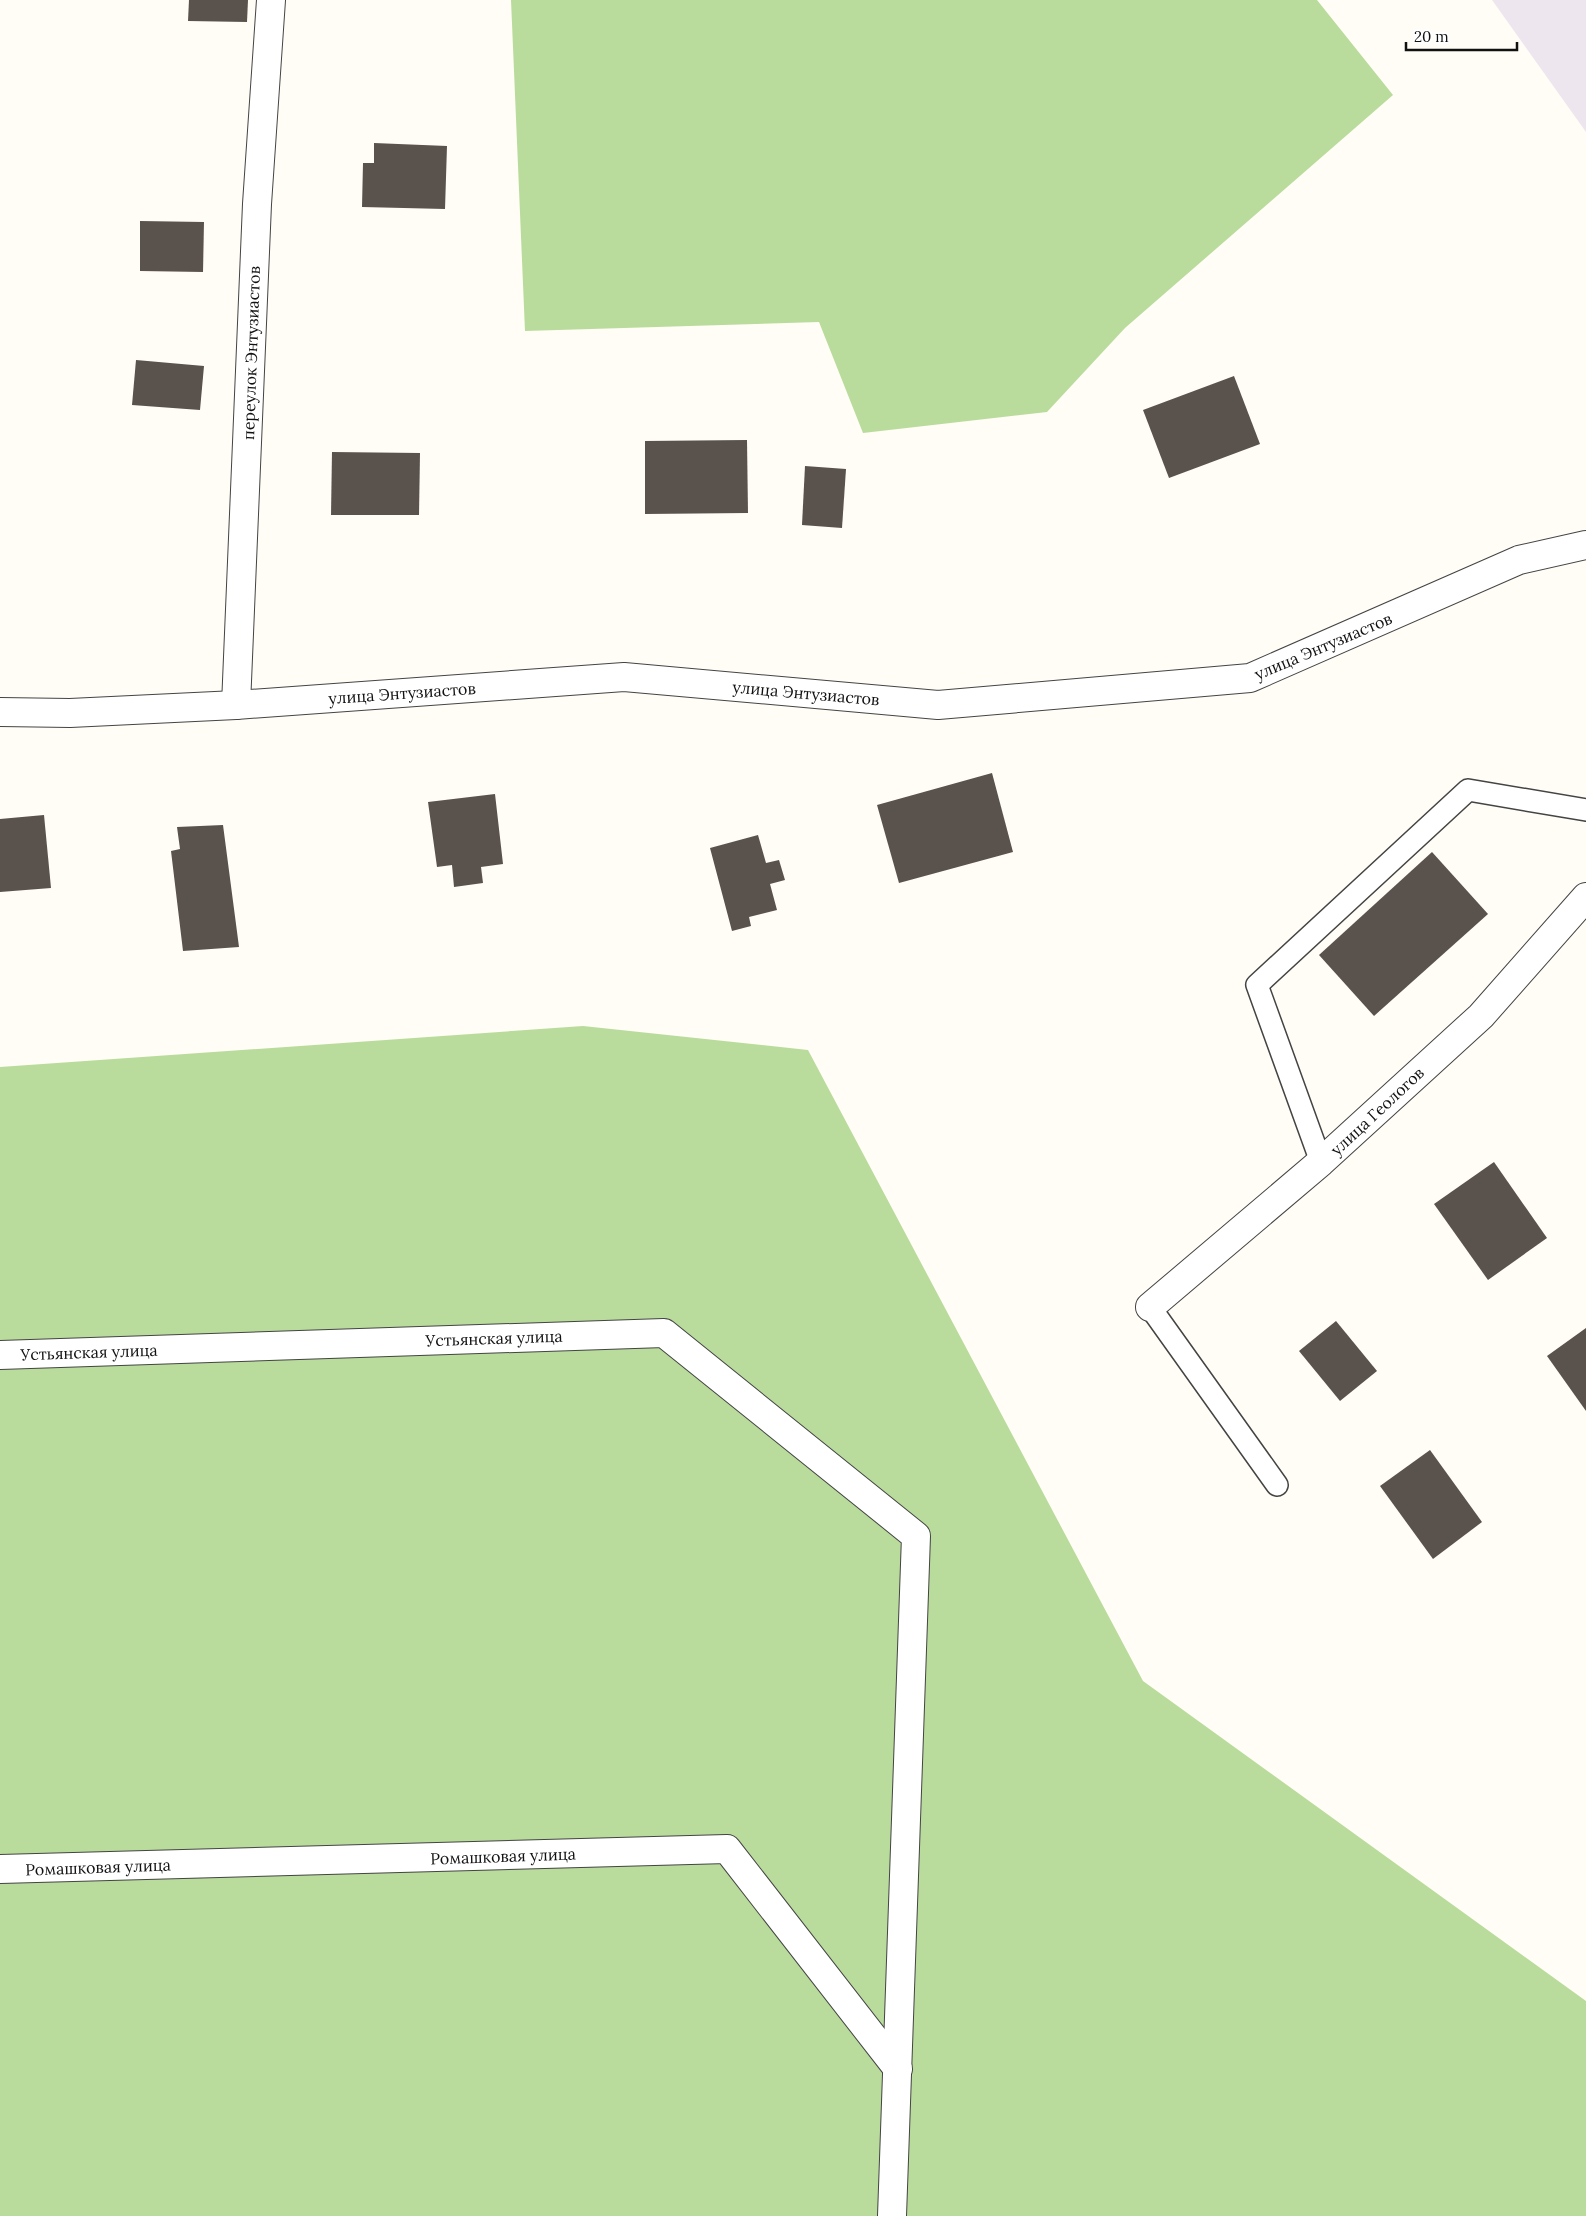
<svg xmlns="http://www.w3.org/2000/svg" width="1586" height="2216" font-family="Lora,serif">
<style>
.industrial{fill:#eee6ef}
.forest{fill:#b9dc9c}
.building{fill:#5a524d}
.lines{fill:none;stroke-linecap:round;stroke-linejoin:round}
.service-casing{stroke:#444;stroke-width:24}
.minor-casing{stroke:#444;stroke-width:30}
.service{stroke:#fff;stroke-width:21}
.minor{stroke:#fff;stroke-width:28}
.labels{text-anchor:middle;stroke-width:5;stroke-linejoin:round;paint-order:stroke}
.street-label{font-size:16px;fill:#111;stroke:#fff}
</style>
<rect width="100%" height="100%" fill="#fffdf5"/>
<path class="industrial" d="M 1492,0 L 1586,0 L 1586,132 Z"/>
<g class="forest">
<path d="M 511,0 L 1317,0 L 1393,95 L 1125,328 L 1047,412 L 863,433 L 819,322 L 525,331 Z"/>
<path d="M 583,1026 L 808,1050 L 1143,1681 L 1586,2001 L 1586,2216 L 0,2216 L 0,1067 Z"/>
</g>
<g class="building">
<path d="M 189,0 L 248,0 L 247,22 L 188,21 Z"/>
<path d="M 374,143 L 447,146 L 445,209 L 362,207 L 363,163 L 374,163 Z"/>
<path d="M 140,221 L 204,222 L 203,272 L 140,271 Z"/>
<path d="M 136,360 L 204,366 L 200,410 L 132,405 Z"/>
<path d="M 1234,376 L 1260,444 L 1169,478 L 1143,410 Z"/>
<path d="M 747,440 L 748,513 L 645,514 L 645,441 Z"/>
<path d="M 332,452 L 420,453 L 419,515 L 331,515 Z"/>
<path d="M 805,466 L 846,469 L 842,528 L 802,525 Z"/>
<path d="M 992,773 L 1013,852 L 899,883 L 877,805 Z"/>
<path d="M 495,794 L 503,864 L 481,867 L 483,883 L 454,887 L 452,865 L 437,867 L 428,802 Z"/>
<path d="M 44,815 L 51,888 L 0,892 L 0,819 Z"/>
<path d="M 223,825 L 239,947 L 183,951 L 171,851 L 180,849 L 177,827 Z"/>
<path d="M 758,835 L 766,863 L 779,860 L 785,880 L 770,884 L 777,910 L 749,917 L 751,926 L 732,931 L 710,848 Z"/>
<path d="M 1432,852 L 1488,914 L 1374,1016 L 1319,955 Z"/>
<path d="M 1494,1162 L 1547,1238 L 1488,1280 L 1434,1204 Z"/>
<path d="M 1336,1321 L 1377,1371 L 1340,1401 L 1299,1351 Z"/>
<path d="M 1586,1328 L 1586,1411 L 1547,1356 Z"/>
<path d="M 1430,1450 L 1482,1522 L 1433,1559 L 1380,1486 Z"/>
</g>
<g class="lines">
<defs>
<g id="service">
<path d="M 1321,1162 L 1257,985 L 1468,790 L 1586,810"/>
<path d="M 1150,1307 L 1277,1485"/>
</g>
<g id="minor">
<path d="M 236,705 L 257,204 L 271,0"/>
<path d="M 0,712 L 70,713 L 236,705 L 624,677 L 938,705 L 1250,678 L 1519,560 L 1586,545"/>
<path d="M 1150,1307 L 1321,1162 L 1481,1016 L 1586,897"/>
<path d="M 0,1355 L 664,1333 L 916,1536 L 892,2216"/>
<path d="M 0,1869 L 727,1849 L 898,2069"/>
</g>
</defs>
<use href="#service" class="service-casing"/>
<use href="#minor" class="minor-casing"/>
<use href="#service" class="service"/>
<use href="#minor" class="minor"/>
</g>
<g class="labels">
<g class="street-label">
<text transform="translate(251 353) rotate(-88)" y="6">переулок Энтузиастов</text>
<text transform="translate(1323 646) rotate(-23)" y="6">улица Энтузиастов</text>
<text transform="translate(402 693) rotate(-4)" y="6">улица Энтузиастов</text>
<text transform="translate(806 693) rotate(5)" y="6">улица Энтузиастов</text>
<text transform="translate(1377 1111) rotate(-43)" y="6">улица Геологов</text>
<text transform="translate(494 1338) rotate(-2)" y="6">Устьянская улица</text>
<text transform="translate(89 1352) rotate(-2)" y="6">Устьянская улица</text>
<text transform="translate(503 1856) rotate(-2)" y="6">Ромашковая улица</text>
<text transform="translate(98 1867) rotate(-2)" y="6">Ромашковая улица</text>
</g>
</g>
<path d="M1406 42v8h111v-8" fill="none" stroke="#111111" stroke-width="2.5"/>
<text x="1414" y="42" font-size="15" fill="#111111" stroke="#ffffff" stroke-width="4" paint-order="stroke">20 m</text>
</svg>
